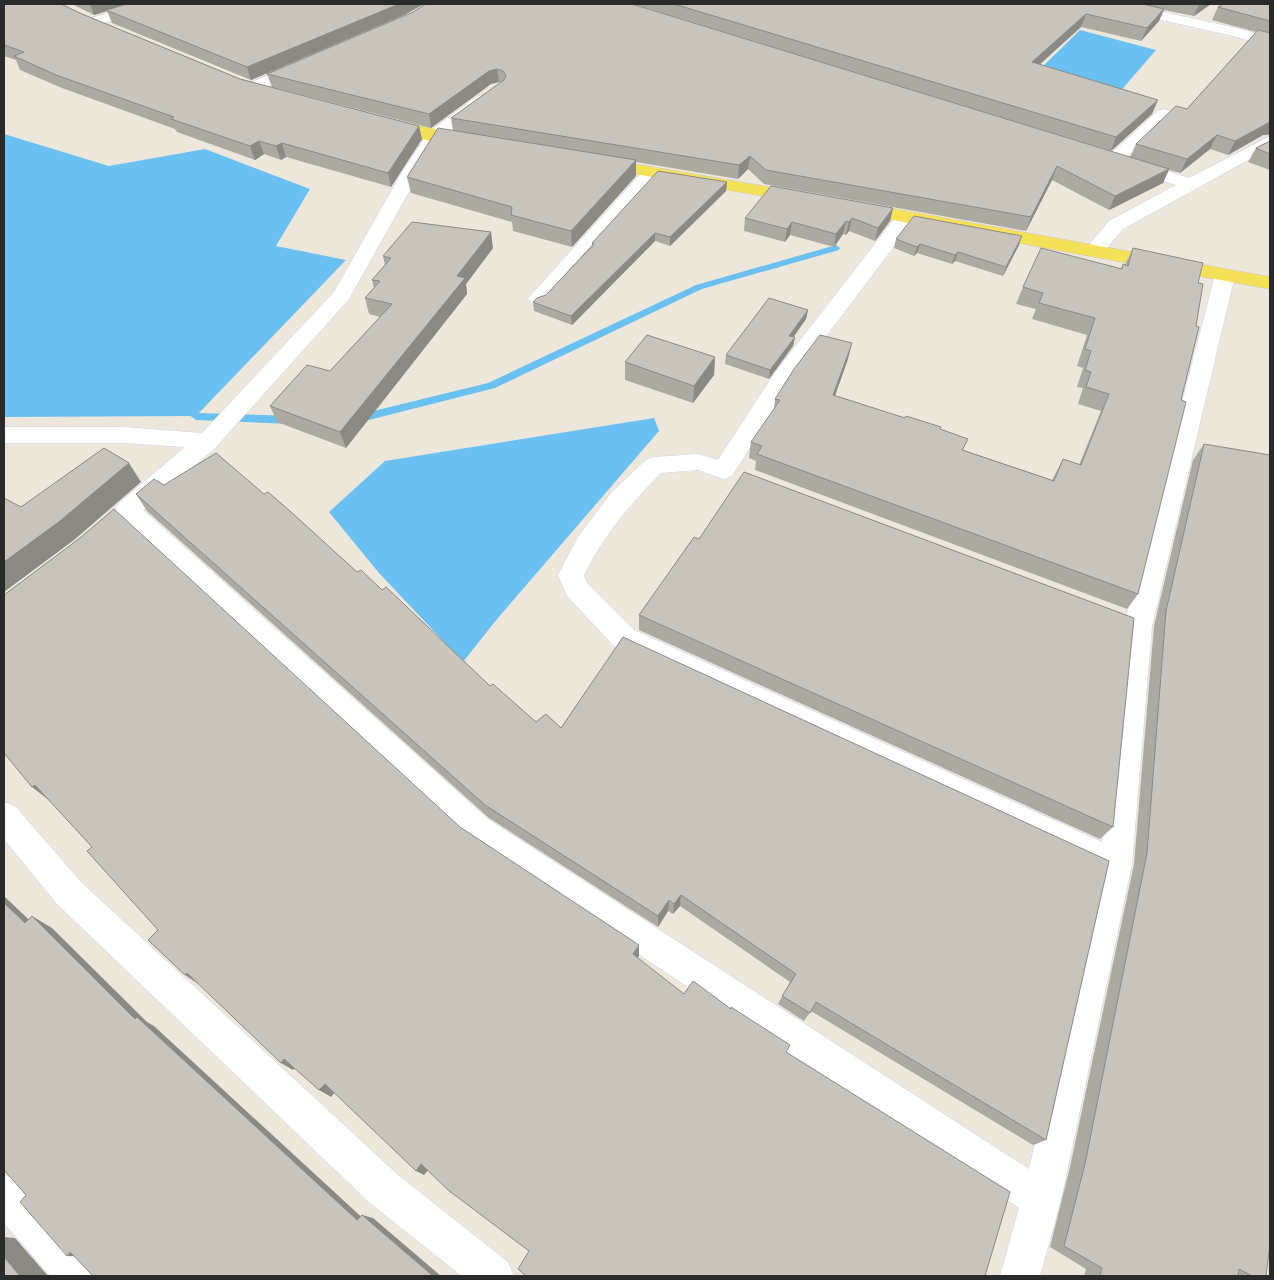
<svg xmlns="http://www.w3.org/2000/svg" width="1274" height="1280" font-family="'Asap Condensed',sans-serif">
<style>
.water{fill:#6bc0f2}
.lines{fill:none;stroke-linecap:round;stroke-linejoin:round}
.stream{fill:#6bc0f2;fill-rule:evenodd}
.street-casing{stroke:#d1d2e3;stroke-width:1}
.primary-casing{stroke:#c8c8c8;stroke-width:1}
.street{fill:#fff;fill-rule:evenodd}
.primary{fill:#f5e158;fill-rule:evenodd}
.wall{fill:#aca9a1}
.shaded-wall{fill:#8c8983}
.building{fill:#c8c4bb;stroke:#8c8983}
</style>
<rect width="100%" height="100%" fill="#ede7db"/>
<g class="water">
<path d="M 1080,30 L 1156,50 L 1118,94 L 1038,71 Z"/>
<path d="M 4,134 L 109,166 L 205,149 L 310,189 L 276,246 L 346,260 L 196,416 L 4,417 Z"/>
<path d="M 654,418 L 659,431 L 497,619 L 463,662 L 379,573 L 329,512 L 385,461 Z"/>
</g>
<g class="lines">
<g class="stream">
<path d="M 836,245 L 840,248 L 839,250 L 702,289 L 495,388 L 357,423 L 352,419 L 357,415 L 488,383 L 696,285 Z"/>
<path d="M 184,403 L 199,413 L 292,416 L 297,420 L 292,424 L 196,420 L 180,408 L 179,406 L 180,404 Z"/>
</g>
<defs>
<g id="street">
<path d="M 137,4 L 158,4 L 156,7 L 98,25 L 88,25 L 86,22 L 88,19 Z"/>
<path d="M 1102,4 L 1127,4 L 1236,28 L 1270,37 L 1270,46 L 1233,36 L 1104,7 Z"/>
<path d="M 304,60 L 309,62 L 312,65 L 309,68 L 257,91 L 245,91 L 243,88 L 245,85 Z"/>
<path d="M 482,95 L 488,97 L 490,100 L 488,103 L 441,139 L 420,172 L 349,299 L 216,447 L 143,510 L 488,819 L 1029,1169 L 1098,872 L 614,646 L 567,596 L 558,575 L 578,537 L 612,492 L 647,459 L 655,457 L 698,454 L 718,460 L 774,374 L 899,213 L 906,211 L 913,213 L 915,217 L 913,221 L 790,384 L 732,476 L 724,479 L 698,470 L 661,473 C 629,505 605,534 584,575 L 587,583 L 634,630 L 1102,842 L 1124,626 L 1215,275 L 1218,271 L 1225,269 L 1232,271 L 1235,275 L 1152,626 L 1132,864 L 1061,1200 L 1040,1276 L 1000,1276 L 1019,1208 L 466,839 L 118,516 L 115,510 L 118,504 L 185,447 L 123,443 L 4,443 L 4,427 L 123,427 L 202,433 L 334,292 L 402,172 L 429,132 L 476,97 Z"/>
<path d="M 1164,109 L 1170,111 L 1172,114 L 1170,117 L 1120,164 L 1114,165 L 1108,164 L 1105,160 L 1108,156 L 1158,111 Z"/>
<path d="M 1270,136 L 1270,148 L 1123,229 L 1101,255 L 1094,257 L 1087,255 L 1084,251 L 1109,221 L 1176,185 L 1125,169 L 1122,165 L 1125,161 L 1131,160 L 1137,161 L 1189,178 Z"/>
<path d="M 652,167 L 658,168 L 661,172 L 658,176 L 545,303 L 538,305 L 531,303 L 528,299 L 531,295 L 646,168 Z"/>
<path d="M 4,802 L 15,806 L 81,882 L 398,1175 L 508,1262 L 514,1276 L 462,1276 L 370,1203 L 57,904 L 4,839 Z"/>
<path d="M 4,1175 L 18,1180 L 91,1262 L 97,1276 L 50,1276 L 4,1223 Z"/>
</g>
<g id="primary">
<path d="M 384,118 L 475,138 L 478,142 L 475,146 C 455,151 400,132 378,127 L 376,123 L 378,119 Z"/>
<path d="M 600,158 L 804,193 L 810,194 L 813,198 L 810,202 L 804,203 L 594,167 L 591,163 L 594,159 Z"/>
<path d="M 856,202 L 1270,277 L 1270,289 L 849,212 L 847,208 L 849,204 Z"/>
</g>
</defs>
<use href="#street" class="street-casing"/>
<use href="#primary" class="primary-casing"/>
<use href="#street" class="street"/>
<use href="#primary" class="primary"/>
</g>
<g class="wall">
<path d="M 4,4 L 82,14 L 240,79 L 419,126 L 422,139 L 391,187 L 286,157 L 281,160 L 264,154 L 255,160 L 177,132 L 175,129 L 62,88 L 20,70 L 16,60 L 4,56 Z"/>
<path d="M 72,4 L 424,4 L 404,15 L 251,80 L 112,23 L 107,11 L 94,15 Z"/>
<path d="M 633,4 L 1211,4 L 1194,16 L 1164,10 L 1159,21 L 1141,41 L 1081,27 L 1040,64 L 1152,114 L 1111,151 Z"/>
<path d="M 1270,4 L 1270,135 L 1263,135 L 1228,155 L 1210,149 L 1180,173 L 1169,170 L 1163,183 L 1109,210 L 1052,180 L 1026,231 L 764,184 L 748,169 L 738,179 L 636,162 L 636,176 L 572,247 L 513,231 L 512,222 L 411,193 L 407,177 L 453,131 L 451,118 L 500,83 L 499,82 L 491,84 L 431,128 L 272,87 L 267,74 L 413,12 L 1130,157 L 1136,144 L 1187,109 L 1256,32 L 1212,20 L 1218,7 Z"/>
<path d="M 1270,141 L 1270,170 L 1248,162 L 1256,148 Z"/>
<path d="M 727,182 L 726,191 L 670,246 L 655,241 L 572,325 L 534,311 L 533,302 L 546,295 L 592,245 L 592,243 Z"/>
<path d="M 893,208 L 890,221 L 875,241 L 849,231 L 846,235 L 843,234 L 834,247 L 790,235 L 785,242 L 744,231 L 745,218 Z"/>
<path d="M 896,239 L 1019,245 L 1003,276 L 955,261 L 952,264 L 917,253 L 914,256 L 894,248 Z"/>
<path d="M 493,248 L 466,284 L 467,294 L 346,448 L 277,422 L 270,406 L 330,371 L 380,317 L 369,314 L 365,298 L 374,288 L 372,280 L 385,265 L 383,256 Z"/>
<path d="M 1133,248 L 1198,283 L 1181,400 L 1138,594 L 1127,609 L 755,470 L 756,461 L 749,458 L 751,442 L 774,410 L 775,399 L 848,359 L 835,396 L 968,439 L 963,450 L 1052,480 L 1063,459 L 1079,465 L 1101,411 L 1078,404 L 1083,388 L 1077,387 L 1083,368 L 1077,366 L 1087,335 L 1032,319 L 1036,309 L 1016,304 L 1023,287 L 1121,268 L 1123,264 L 1125,265 Z"/>
<path d="M 808,310 L 806,319 L 793,337 L 795,337 L 793,346 L 769,379 L 725,364 L 726,355 Z"/>
<path d="M 715,357 L 714,375 L 693,403 L 625,380 L 625,362 Z"/>
<path d="M 1204,444 L 1266,1276 L 1084,1276 L 1086,1269 L 1050,1247 L 1070,1167 L 1134,864 L 1154,626 L 1193,460 Z"/>
<path d="M 164,485 L 357,572 L 382,590 L 490,686 L 536,722 L 561,728 L 1046,1140 L 1033,1145 L 811,1011 L 804,1021 L 778,1004 L 790,982 L 680,906 L 673,914 L 668,911 L 658,927 L 489,818 L 147,511 L 136,494 Z"/>
<path d="M 639,615 L 1113,827 L 1100,839 L 639,630 Z"/>
</g>
<g class="shaded-wall">
<path d="M 90,4 L 131,4 L 106,10 L 107,11 L 94,15 Z"/>
<path d="M 399,4 L 424,4 L 404,15 L 251,80 L 247,67 Z"/>
<path d="M 1199,4 L 1211,4 L 1194,16 Z"/>
<path d="M 1164,9 L 1159,21 L 1141,41 L 1147,28 Z"/>
<path d="M 1086,14 L 1081,27 L 1028,75 L 1032,62 Z"/>
<path d="M 497,69 L 499,82 L 491,84 L 431,128 L 429,114 L 489,71 Z"/>
<path d="M 1158,100 L 1152,114 L 1111,151 L 1116,137 Z"/>
<path d="M 1270,122 L 1270,134 L 1263,135 L 1228,155 L 1235,141 Z"/>
<path d="M 419,126 L 422,139 L 391,187 L 388,173 Z"/>
<path d="M 1217,135 L 1210,149 L 1180,173 L 1187,159 Z"/>
<path d="M 259,141 L 264,154 L 255,160 L 250,146 Z"/>
<path d="M 282,143 L 286,157 L 281,160 L 276,146 Z"/>
<path d="M 750,156 L 748,169 L 738,179 L 739,165 Z"/>
<path d="M 636,160 L 636,176 L 572,247 L 571,231 Z"/>
<path d="M 1057,166 L 1052,180 L 1026,231 L 1031,217 Z"/>
<path d="M 1169,169 L 1163,183 L 1109,210 L 1115,196 Z"/>
<path d="M 727,182 L 726,191 L 670,246 L 670,237 Z"/>
<path d="M 893,208 L 890,221 L 875,241 L 878,228 Z"/>
<path d="M 852,218 L 849,231 L 846,235 L 849,222 Z"/>
<path d="M 846,221 L 843,234 L 834,247 L 836,234 Z"/>
<path d="M 792,222 L 790,235 L 785,242 L 787,229 Z"/>
<path d="M 491,232 L 493,248 L 466,284 L 467,294 L 346,448 L 340,432 L 457,276 Z"/>
<path d="M 655,233 L 655,241 L 572,325 L 571,316 Z"/>
<path d="M 1022,236 L 1019,245 L 1003,276 L 1006,267 Z"/>
<path d="M 920,244 L 917,253 L 914,256 L 917,247 Z"/>
<path d="M 958,252 L 955,261 L 952,264 L 955,255 Z"/>
<path d="M 808,310 L 806,319 L 788,345 L 789,336 Z"/>
<path d="M 795,337 L 793,346 L 769,379 L 770,370 Z"/>
<path d="M 852,343 L 848,359 L 829,412 L 833,395 Z"/>
<path d="M 715,357 L 714,375 L 693,403 L 694,386 Z"/>
<path d="M 129,463 L 141,482 L 74,540 L 4,592 L 4,562 Z"/>
<path d="M 35,785 L 50,801 L 32,787 Z"/>
<path d="M 681,895 L 680,906 L 673,914 L 674,904 Z"/>
<path d="M 4,896 L 45,935 L 25,923 L 4,903 Z"/>
<path d="M 669,900 L 668,911 L 658,927 L 658,916 Z"/>
<path d="M 32,916 L 52,928 L 147,1022 L 154,1026 L 368,1223 L 357,1220 L 135,1019 Z"/>
<path d="M 639,945 L 639,956 L 633,965 L 633,954 Z"/>
<path d="M 187,973 L 200,985 L 185,975 Z"/>
<path d="M 284,1059 L 297,1066 L 293,1070 L 281,1063 Z"/>
<path d="M 325,1084 L 336,1091 L 331,1097 L 319,1090 Z"/>
<path d="M 421,1164 L 429,1169 L 424,1175 L 416,1171 Z"/>
<path d="M 362,1215 L 373,1218 L 441,1276 L 433,1276 Z"/>
<path d="M 4,1237 L 15,1238 L 48,1276 L 20,1276 L 4,1257 Z"/>
<path d="M 70,1252 L 89,1257 L 67,1256 Z"/>
</g>
<g class="building">
<path d="M 4,4 L 61,4 L 82,14 L 240,79 L 419,126 L 388,173 L 282,143 L 276,146 L 259,141 L 250,146 L 171,119 L 174,117 L 56,75 L 14,56 L 24,52 L 4,45 Z"/>
<path d="M 127,4 L 399,4 L 247,67 L 106,10 Z"/>
<path d="M 426,4 L 632,4 L 1169,169 L 1115,196 L 1057,166 L 1031,217 L 766,170 L 750,156 L 739,165 L 451,118 L 504,80 L 506,75 L 503,71 L 497,69 L 489,71 L 429,114 L 267,74 L 413,12 Z"/>
<path d="M 674,4 L 1143,4 L 1164,9 L 1147,28 L 1086,14 L 1032,62 L 1158,100 L 1116,137 Z"/>
<path d="M 1223,4 L 1270,4 L 1270,21 L 1218,7 Z"/>
<path d="M 1258,30 L 1270,33 L 1270,122 L 1235,141 L 1217,135 L 1187,159 L 1136,144 L 1176,106 L 1187,109 Z"/>
<path d="M 438,128 L 636,160 L 571,231 L 511,215 L 512,207 L 407,177 Z"/>
<path d="M 1270,141 L 1270,154 L 1256,148 Z"/>
<path d="M 658,171 L 727,182 L 670,237 L 655,233 L 571,316 L 533,302 L 537,298 L 546,295 L 594,244 L 592,243 Z"/>
<path d="M 771,186 L 893,208 L 878,228 L 852,218 L 849,222 L 846,221 L 836,234 L 792,222 L 787,229 L 745,218 Z"/>
<path d="M 914,216 L 1022,236 L 1006,267 L 958,252 L 955,255 L 920,244 L 917,247 L 896,239 Z"/>
<path d="M 412,222 L 491,232 L 457,276 L 465,278 L 340,432 L 270,406 L 307,365 L 330,371 L 392,304 L 365,298 L 380,281 L 372,280 L 391,258 L 383,256 Z"/>
<path d="M 1041,248 L 1122,269 L 1123,264 L 1128,266 L 1133,248 L 1203,263 L 1198,283 L 1203,284 L 1196,326 L 1199,327 L 1181,400 L 1186,402 L 1138,594 L 757,454 L 762,446 L 751,442 L 780,400 L 775,399 L 794,369 L 820,335 L 852,343 L 833,395 L 905,418 L 906,416 L 941,427 L 940,429 L 968,439 L 962,450 L 1054,481 L 1063,459 L 1081,465 L 1109,394 L 1086,387 L 1091,372 L 1085,370 L 1091,351 L 1085,349 L 1095,318 L 1039,303 L 1043,293 L 1023,287 Z"/>
<path d="M 769,298 L 808,310 L 789,336 L 795,337 L 770,370 L 726,355 Z"/>
<path d="M 647,335 L 715,357 L 694,386 L 625,362 Z"/>
<path d="M 1204,444 L 1270,455 L 1270,1244 L 1266,1276 L 1252,1276 L 1239,1269 L 1238,1276 L 1100,1276 L 1102,1268 L 1064,1246 L 1085,1164 L 1147,853 L 1166,611 Z"/>
<path d="M 104,448 L 129,463 L 60,521 L 4,562 L 4,498 L 21,507 Z"/>
<path d="M 216,453 L 264,494 L 268,492 L 290,511 L 357,572 L 361,570 L 382,590 L 386,587 L 490,686 L 493,684 L 536,722 L 546,714 L 561,728 L 623,637 L 1109,861 L 1046,1140 L 816,1002 L 810,1013 L 782,996 L 796,974 L 681,895 L 674,904 L 669,900 L 658,916 L 485,805 L 136,494 L 154,479 L 164,485 Z"/>
<path d="M 744,472 L 1134,618 L 1113,827 L 639,615 L 694,537 L 699,539 Z"/>
<path d="M 114,509 L 460,827 L 639,945 L 633,954 L 684,994 L 693,981 L 731,1009 L 731,1007 L 790,1045 L 786,1052 L 1010,1192 L 985,1276 L 526,1276 L 518,1269 L 529,1251 L 448,1190 L 421,1164 L 416,1171 L 325,1084 L 319,1090 L 284,1059 L 281,1063 L 187,973 L 185,975 L 148,940 L 158,930 L 87,851 L 92,847 L 35,785 L 32,787 L 4,753 L 4,595 L 80,538 Z"/>
<path d="M 4,903 L 25,923 L 32,916 L 135,1019 L 137,1017 L 357,1220 L 362,1215 L 433,1276 L 93,1276 L 70,1252 L 67,1256 L 20,1202 L 26,1195 L 4,1170 Z"/>
<path d="M 4,1257 L 20,1276 L 4,1276 Z"/>
</g>
<rect width="1274" height="1280" fill="none" stroke="#2a2a2a" stroke-width="10"/>
</svg>
